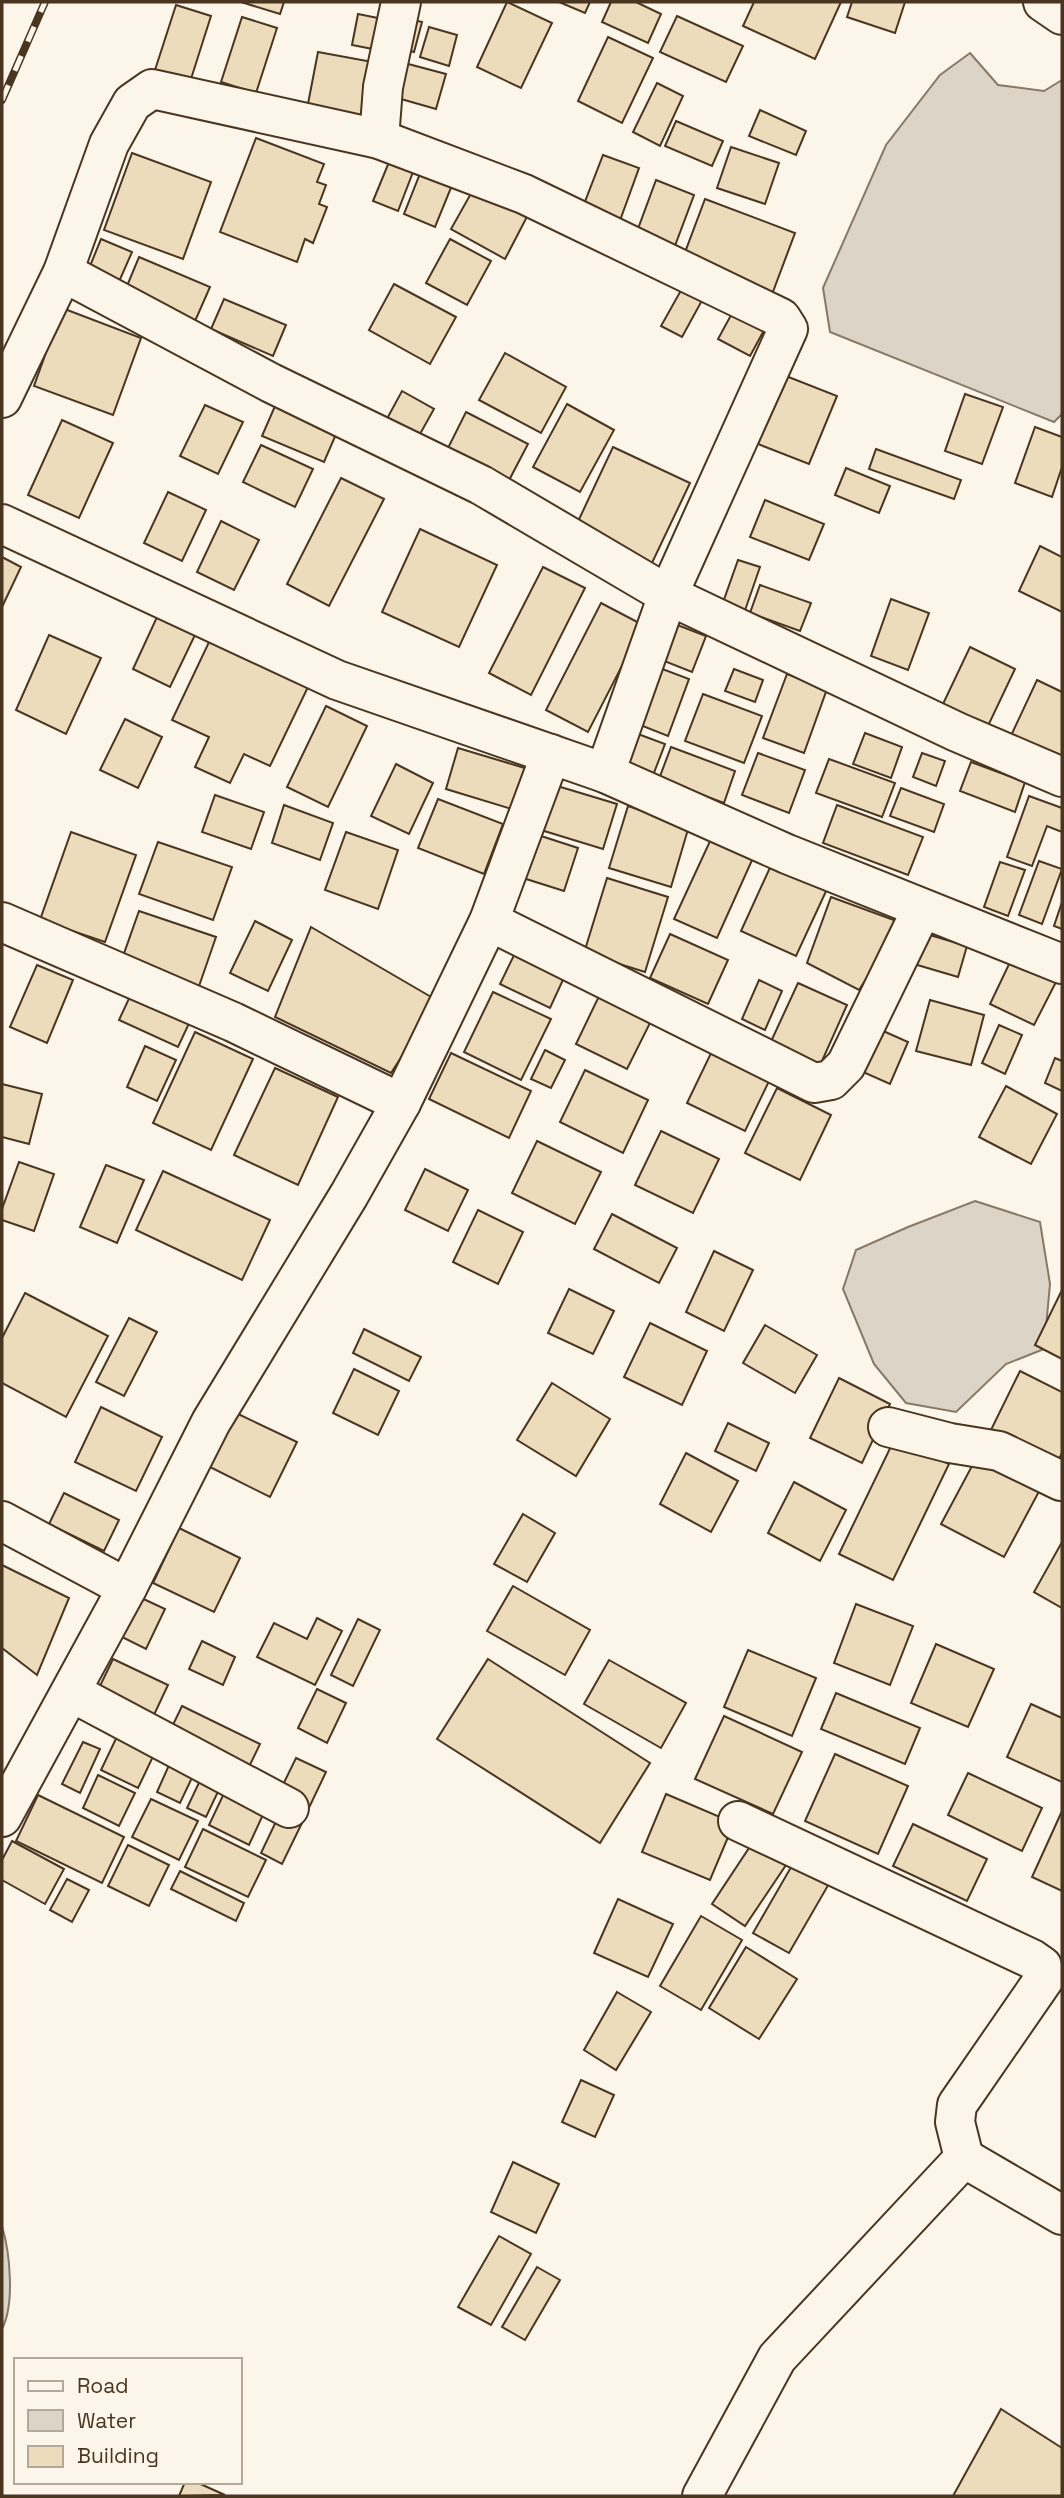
<svg xmlns="http://www.w3.org/2000/svg" width="1064" height="2498" font-family="'Space Grotesk',sans-serif">
<style>
.water{fill:#dcd4c6;stroke:#887966;stroke-width:2}
.building{fill:#ecdcbc;stroke:#4a3520;stroke-width:2}
.lines{fill:none;stroke-linecap:round;stroke-linejoin:round}
.minor-casing{stroke:#4a3520;stroke-width:42}
.minor{stroke:#fbf6e9;stroke-width:38}
.rail-casing{stroke:#4a3520;stroke-width:8}
.rail{stroke:#fbf6e9;stroke-width:5;stroke-dasharray:16;stroke-linecap:butt}
</style>
<rect width="100%" height="100%" fill="#fbf6e9"/>
<g class="water">
<path d="M 970,53 L 998,85 L 1044,91 L 1062,80 L 1062,414 L 1054,422 L 830,332 L 823,288 L 886,145 L 940,75 Z"/>
<path d="M 975,1201 L 1040,1222 L 1050,1284 L 1044,1349 L 1006,1364 L 956,1412 L 906,1403 L 874,1364 L 843,1289 L 856,1250 L 908,1227 Z"/>
<path d="M 2,2226 C 10,2253 15,2304 2,2329 Z"/>
</g>
<g class="building">
<path d="M 241,2 L 284,2 L 280,14 Z"/>
<path d="M 507,2 L 552,23 L 521,88 L 477,67 Z"/>
<path d="M 559,2 L 590,2 L 585,13 Z"/>
<path d="M 611,2 L 636,2 L 661,14 L 648,43 L 602,22 Z"/>
<path d="M 754,2 L 841,2 L 815,59 L 743,26 Z"/>
<path d="M 852,2 L 905,2 L 895,33 L 847,17 Z"/>
<path d="M 176,5 L 211,16 L 190,82 L 155,70 Z"/>
<path d="M 358,14 L 383,19 L 378,50 L 352,45 Z"/>
<path d="M 677,16 L 743,46 L 726,82 L 660,52 Z"/>
<path d="M 242,17 L 277,28 L 256,93 L 221,82 Z"/>
<path d="M 405,18 L 422,22 L 414,52 L 397,48 Z"/>
<path d="M 429,27 L 457,35 L 449,66 L 420,57 Z"/>
<path d="M 608,37 L 653,58 L 622,123 L 578,101 Z"/>
<path d="M 318,52 L 378,63 L 367,120 L 307,109 Z"/>
<path d="M 397,61 L 446,74 L 436,109 L 387,95 Z"/>
<path d="M 657,83 L 683,96 L 660,146 L 633,132 Z"/>
<path d="M 760,110 L 806,131 L 796,155 L 749,136 Z"/>
<path d="M 676,121 L 723,141 L 712,166 L 665,146 Z"/>
<path d="M 256,138 L 324,164 L 317,182 L 326,185 L 319,204 L 327,207 L 313,243 L 305,239 L 297,262 L 220,232 Z"/>
<path d="M 731,147 L 779,163 L 765,204 L 717,188 Z"/>
<path d="M 132,153 L 211,182 L 183,259 L 104,230 Z"/>
<path d="M 603,155 L 639,168 L 618,226 L 581,212 Z"/>
<path d="M 425,161 L 457,173 L 435,227 L 404,214 Z"/>
<path d="M 389,162 L 413,172 L 398,211 L 373,201 Z"/>
<path d="M 656,180 L 694,195 L 673,251 L 635,237 Z"/>
<path d="M 478,181 L 530,211 L 505,259 L 451,229 Z"/>
<path d="M 705,199 L 795,233 L 771,297 L 681,263 Z"/>
<path d="M 101,239 L 132,252 L 118,284 L 88,271 Z"/>
<path d="M 450,239 L 491,261 L 467,305 L 426,283 Z"/>
<path d="M 139,257 L 210,287 L 192,328 L 122,298 Z"/>
<path d="M 394,284 L 456,317 L 430,364 L 369,330 Z"/>
<path d="M 684,285 L 705,295 L 682,337 L 661,326 Z"/>
<path d="M 224,299 L 286,325 L 273,356 L 211,329 Z"/>
<path d="M 736,306 L 768,323 L 750,356 L 718,339 Z"/>
<path d="M 62,308 L 141,338 L 113,415 L 34,386 Z"/>
<path d="M 505,353 L 566,387 L 541,433 L 479,400 Z"/>
<path d="M 786,376 L 837,396 L 809,464 L 758,444 Z"/>
<path d="M 402,391 L 434,409 L 415,443 L 383,426 Z"/>
<path d="M 965,394 L 1003,407 L 982,464 L 945,451 Z"/>
<path d="M 567,404 L 614,430 L 580,492 L 533,467 Z"/>
<path d="M 205,405 L 243,422 L 218,474 L 180,456 Z"/>
<path d="M 275,406 L 337,432 L 324,462 L 262,436 Z"/>
<path d="M 466,412 L 528,444 L 505,488 L 444,456 Z"/>
<path d="M 62,420 L 113,443 L 79,518 L 28,495 Z"/>
<path d="M 1035,427 L 1062,437 L 1062,467 L 1052,497 L 1015,483 Z"/>
<path d="M 261,445 L 313,469 L 295,507 L 243,482 Z"/>
<path d="M 613,447 L 690,483 L 651,565 L 574,530 Z"/>
<path d="M 876,449 L 961,480 L 954,499 L 869,469 Z"/>
<path d="M 846,468 L 890,486 L 879,513 L 835,495 Z"/>
<path d="M 341,478 L 384,499 L 329,606 L 287,584 Z"/>
<path d="M 168,492 L 206,510 L 182,561 L 144,543 Z"/>
<path d="M 765,500 L 824,524 L 809,560 L 750,537 Z"/>
<path d="M 221,521 L 259,540 L 234,590 L 197,572 Z"/>
<path d="M 420,529 L 497,565 L 459,647 L 382,612 Z"/>
<path d="M 1040,546 L 1062,557 L 1062,612 L 1019,591 Z"/>
<path d="M 2,557 L 21,567 L 2,607 Z"/>
<path d="M 738,560 L 760,567 L 742,619 L 720,611 Z"/>
<path d="M 543,567 L 585,588 L 531,695 L 489,673 Z"/>
<path d="M 760,585 L 811,603 L 800,631 L 750,613 Z"/>
<path d="M 891,599 L 929,613 L 908,670 L 871,656 Z"/>
<path d="M 601,603 L 643,625 L 588,732 L 546,710 Z"/>
<path d="M 157,617 L 195,635 L 170,687 L 133,669 Z"/>
<path d="M 667,621 L 706,636 L 692,672 L 654,657 Z"/>
<path d="M 49,635 L 101,658 L 66,734 L 16,710 Z"/>
<path d="M 210,640 L 308,687 L 270,766 L 244,754 L 230,783 L 195,767 L 209,737 L 172,720 Z"/>
<path d="M 970,647 L 1015,669 L 987,728 L 942,706 Z"/>
<path d="M 657,667 L 689,679 L 668,736 L 635,723 Z"/>
<path d="M 734,669 L 763,680 L 755,702 L 725,691 Z"/>
<path d="M 787,674 L 827,689 L 804,753 L 763,738 Z"/>
<path d="M 1037,680 L 1062,692 L 1062,765 L 1009,740 Z"/>
<path d="M 703,694 L 762,716 L 744,763 L 685,741 Z"/>
<path d="M 326,706 L 367,726 L 328,807 L 287,787 Z"/>
<path d="M 125,719 L 162,737 L 138,788 L 100,770 Z"/>
<path d="M 865,733 L 902,747 L 891,778 L 853,764 Z"/>
<path d="M 638,734 L 665,744 L 652,778 L 625,767 Z"/>
<path d="M 671,747 L 735,771 L 724,803 L 659,779 Z"/>
<path d="M 458,748 L 528,769 L 515,810 L 446,789 Z"/>
<path d="M 758,753 L 805,770 L 789,813 L 742,795 Z"/>
<path d="M 922,753 L 945,761 L 936,786 L 913,777 Z"/>
<path d="M 829,759 L 895,783 L 882,817 L 816,793 Z"/>
<path d="M 971,762 L 1025,782 L 1015,812 L 960,791 Z"/>
<path d="M 396,764 L 433,783 L 409,834 L 371,816 Z"/>
<path d="M 554,785 L 617,804 L 603,849 L 541,830 Z"/>
<path d="M 901,788 L 944,804 L 934,832 L 890,816 Z"/>
<path d="M 215,795 L 264,812 L 251,849 L 202,832 Z"/>
<path d="M 1029,796 L 1062,808 L 1062,832 L 1047,826 L 1032,866 L 1007,857 Z"/>
<path d="M 438,799 L 503,824 L 484,874 L 418,848 Z"/>
<path d="M 284,805 L 333,823 L 320,860 L 272,843 Z"/>
<path d="M 837,805 L 923,837 L 908,875 L 823,843 Z"/>
<path d="M 628,806 L 689,826 L 671,887 L 609,868 Z"/>
<path d="M 71,832 L 136,855 L 105,942 L 40,920 Z"/>
<path d="M 346,832 L 398,850 L 378,909 L 325,890 Z"/>
<path d="M 538,835 L 578,848 L 564,891 L 523,878 Z"/>
<path d="M 711,839 L 753,858 L 717,938 L 674,919 Z"/>
<path d="M 158,842 L 232,867 L 213,920 L 139,894 Z"/>
<path d="M 773,861 L 828,887 L 796,956 L 741,931 Z"/>
<path d="M 1039,861 L 1062,869 L 1042,924 L 1019,915 Z"/>
<path d="M 1000,862 L 1025,870 L 1008,916 L 984,907 Z"/>
<path d="M 607,878 L 668,897 L 645,972 L 584,953 Z"/>
<path d="M 831,897 L 902,923 L 859,990 L 807,963 Z"/>
<path d="M 1062,902 L 1062,929 L 1054,926 Z"/>
<path d="M 139,911 L 216,937 L 198,989 L 121,962 Z"/>
<path d="M 255,921 L 292,940 L 268,991 L 230,973 Z"/>
<path d="M 311,927 L 438,1001 L 391,1073 L 275,1017 Z"/>
<path d="M 923,933 L 967,946 L 958,977 L 914,964 Z"/>
<path d="M 670,934 L 728,960 L 708,1004 L 650,978 Z"/>
<path d="M 519,945 L 568,969 L 550,1008 L 500,984 Z"/>
<path d="M 1011,960 L 1056,982 L 1034,1025 L 990,1004 Z"/>
<path d="M 37,965 L 73,980 L 47,1043 L 10,1027 Z"/>
<path d="M 759,980 L 782,991 L 765,1030 L 742,1019 Z"/>
<path d="M 798,983 L 847,1005 L 818,1070 L 768,1048 Z"/>
<path d="M 133,990 L 192,1017 L 178,1047 L 119,1020 Z"/>
<path d="M 493,992 L 551,1019 L 521,1080 L 464,1052 Z"/>
<path d="M 601,992 L 653,1017 L 627,1069 L 576,1044 Z"/>
<path d="M 930,1000 L 984,1015 L 971,1065 L 916,1051 Z"/>
<path d="M 999,1025 L 1022,1035 L 1005,1074 L 982,1063 Z"/>
<path d="M 881,1030 L 908,1042 L 890,1084 L 863,1072 Z"/>
<path d="M 195,1032 L 253,1059 L 211,1150 L 153,1123 Z"/>
<path d="M 145,1046 L 176,1060 L 157,1101 L 127,1087 Z"/>
<path d="M 713,1049 L 771,1077 L 745,1131 L 687,1103 Z"/>
<path d="M 545,1050 L 565,1060 L 551,1088 L 531,1079 Z"/>
<path d="M 451,1053 L 531,1091 L 509,1138 L 429,1099 Z"/>
<path d="M 1055,1058 L 1062,1061 L 1062,1091 L 1045,1083 Z"/>
<path d="M 275,1068 L 338,1097 L 298,1185 L 234,1155 Z"/>
<path d="M 585,1070 L 648,1100 L 623,1153 L 560,1122 Z"/>
<path d="M 2,1084 L 42,1094 L 29,1144 L 2,1137 Z"/>
<path d="M 1006,1086 L 1057,1114 L 1031,1164 L 979,1137 Z"/>
<path d="M 777,1088 L 831,1115 L 800,1180 L 745,1153 Z"/>
<path d="M 661,1131 L 719,1159 L 693,1213 L 635,1185 Z"/>
<path d="M 537,1141 L 601,1172 L 575,1224 L 512,1193 Z"/>
<path d="M 19,1162 L 54,1174 L 34,1231 L 2,1220 L 2,1209 Z"/>
<path d="M 106,1165 L 144,1180 L 117,1243 L 80,1227 Z"/>
<path d="M 425,1169 L 468,1190 L 448,1231 L 405,1210 Z"/>
<path d="M 163,1171 L 270,1220 L 242,1280 L 136,1230 Z"/>
<path d="M 478,1210 L 523,1232 L 498,1284 L 453,1262 Z"/>
<path d="M 612,1214 L 677,1248 L 659,1283 L 594,1249 Z"/>
<path d="M 714,1251 L 753,1270 L 724,1331 L 686,1312 Z"/>
<path d="M 569,1289 L 614,1311 L 593,1354 L 548,1333 Z"/>
<path d="M 1062,1290 L 1062,1359 L 1035,1345 Z"/>
<path d="M 25,1293 L 108,1336 L 66,1417 L 2,1383 L 2,1338 Z"/>
<path d="M 129,1318 L 157,1332 L 124,1396 L 96,1382 Z"/>
<path d="M 650,1323 L 707,1351 L 682,1405 L 624,1377 Z"/>
<path d="M 765,1325 L 817,1355 L 795,1393 L 743,1363 Z"/>
<path d="M 364,1329 L 421,1357 L 409,1381 L 353,1353 Z"/>
<path d="M 354,1369 L 399,1391 L 378,1435 L 333,1413 Z"/>
<path d="M 1020,1371 L 1062,1392 L 1062,1453 L 1053,1471 L 987,1438 Z"/>
<path d="M 839,1378 L 890,1404 L 862,1463 L 810,1438 Z"/>
<path d="M 552,1383 L 610,1419 L 576,1476 L 517,1440 Z"/>
<path d="M 101,1407 L 162,1437 L 136,1491 L 75,1462 Z"/>
<path d="M 236,1413 L 297,1442 L 270,1497 L 210,1467 Z"/>
<path d="M 728,1423 L 769,1443 L 756,1471 L 715,1451 Z"/>
<path d="M 895,1438 L 949,1464 L 893,1580 L 839,1554 Z"/>
<path d="M 980,1451 L 1043,1484 L 1004,1557 L 941,1524 Z"/>
<path d="M 686,1453 L 738,1481 L 711,1532 L 660,1504 Z"/>
<path d="M 794,1482 L 846,1510 L 820,1561 L 768,1533 Z"/>
<path d="M 64,1493 L 119,1520 L 104,1551 L 49,1524 Z"/>
<path d="M 523,1514 L 555,1533 L 527,1582 L 494,1564 Z"/>
<path d="M 179,1528 L 240,1558 L 214,1612 L 153,1583 Z"/>
<path d="M 1062,1542 L 1062,1608 L 1034,1592 Z"/>
<path d="M 2,1565 L 69,1598 L 37,1675 L 2,1648 Z"/>
<path d="M 513,1586 L 590,1630 L 565,1675 L 487,1631 Z"/>
<path d="M 135,1595 L 165,1609 L 146,1649 L 116,1634 Z"/>
<path d="M 856,1604 L 913,1626 L 890,1685 L 834,1663 Z"/>
<path d="M 317,1618 L 342,1631 L 315,1685 L 257,1657 L 274,1623 L 307,1639 Z"/>
<path d="M 358,1619 L 380,1630 L 353,1686 L 331,1675 Z"/>
<path d="M 202,1641 L 235,1657 L 223,1685 L 189,1669 Z"/>
<path d="M 936,1644 L 994,1669 L 968,1727 L 911,1703 Z"/>
<path d="M 748,1650 L 816,1678 L 792,1736 L 724,1707 Z"/>
<path d="M 113,1659 L 168,1685 L 153,1717 L 98,1690 Z"/>
<path d="M 488,1659 L 650,1763 L 600,1843 L 437,1739 Z"/>
<path d="M 609,1660 L 686,1703 L 661,1748 L 584,1704 Z"/>
<path d="M 317,1689 L 346,1703 L 327,1743 L 298,1728 Z"/>
<path d="M 836,1693 L 920,1728 L 905,1764 L 821,1729 Z"/>
<path d="M 1031,1704 L 1062,1718 L 1062,1782 L 1007,1757 Z"/>
<path d="M 182,1706 L 260,1744 L 247,1771 L 169,1733 Z"/>
<path d="M 724,1716 L 802,1752 L 773,1814 L 695,1779 Z"/>
<path d="M 122,1726 L 159,1744 L 138,1788 L 101,1770 Z"/>
<path d="M 83,1742 L 100,1749 L 80,1793 L 62,1784 Z"/>
<path d="M 174,1754 L 198,1765 L 180,1803 L 157,1792 Z"/>
<path d="M 835,1754 L 908,1786 L 878,1854 L 805,1821 Z"/>
<path d="M 296,1758 L 326,1772 L 307,1812 L 277,1797 Z"/>
<path d="M 205,1770 L 224,1779 L 206,1817 L 187,1808 Z"/>
<path d="M 968,1773 L 1042,1808 L 1022,1851 L 948,1815 Z"/>
<path d="M 98,1775 L 135,1793 L 119,1826 L 83,1808 Z"/>
<path d="M 227,1787 L 267,1806 L 249,1845 L 209,1825 Z"/>
<path d="M 666,1794 L 734,1823 L 710,1880 L 642,1852 Z"/>
<path d="M 38,1795 L 124,1837 L 102,1883 L 16,1841 Z"/>
<path d="M 151,1799 L 198,1821 L 179,1860 L 132,1837 Z"/>
<path d="M 1062,1811 L 1062,1891 L 1032,1877 Z"/>
<path d="M 280,1813 L 302,1823 L 282,1864 L 261,1853 Z"/>
<path d="M 913,1824 L 987,1859 L 967,1901 L 893,1866 Z"/>
<path d="M 203,1829 L 266,1860 L 248,1897 L 185,1867 Z"/>
<path d="M 755,1839 L 788,1862 L 745,1926 L 712,1904 Z"/>
<path d="M 12,1841 L 64,1869 L 45,1904 L 2,1880 L 2,1860 Z"/>
<path d="M 128,1845 L 169,1865 L 149,1906 L 108,1886 Z"/>
<path d="M 794,1862 L 830,1882 L 789,1953 L 753,1933 Z"/>
<path d="M 180,1871 L 244,1903 L 236,1921 L 171,1889 Z"/>
<path d="M 67,1879 L 89,1890 L 72,1922 L 50,1910 Z"/>
<path d="M 618,1899 L 673,1924 L 648,1977 L 594,1953 Z"/>
<path d="M 701,1916 L 742,1940 L 701,2010 L 660,1986 Z"/>
<path d="M 746,1947 L 797,1979 L 759,2039 L 709,2008 Z"/>
<path d="M 617,1992 L 651,2012 L 616,2070 L 584,2050 Z"/>
<path d="M 581,2080 L 614,2095 L 595,2137 L 562,2122 Z"/>
<path d="M 513,2162 L 559,2184 L 536,2233 L 491,2212 Z"/>
<path d="M 499,2236 L 531,2254 L 491,2325 L 458,2307 Z"/>
<path d="M 537,2267 L 560,2280 L 525,2340 L 502,2327 Z"/>
<path d="M 1001,2409 L 1062,2448 L 1062,2496 L 953,2496 Z"/>
<path d="M 185,2482 L 196,2482 L 225,2495 L 179,2496 Z"/>
</g>
<g class="lines">
<defs>
<g id="minor">
<path d="M 1043,2 L 1062,15"/>
<path d="M 379,139 L 383,87 L 401,2"/>
<path d="M 63,272 L 271,383 L 481,485 L 668,595 L 605,773"/>
<path d="M 2,398 L 63,272 L 109,144 L 132,103 L 152,89 L 379,139 L 524,194 L 781,318 L 788,329 L 668,595 L 957,732 L 1062,777"/>
<path d="M 2,524 L 337,680 L 605,773 L 787,854 L 1062,964"/>
<path d="M 489,921 L 814,1083 L 831,1080 L 846,1065 L 922,909"/>
<path d="M 2,922 L 233,1022 L 401,1103"/>
<path d="M 888,1427 L 950,1443 L 999,1451 L 1061,1481"/>
<path d="M 2,1521 L 127,1588 L 2,1817"/>
<path d="M 127,1588 L 211,1422 L 349,1195 L 401,1103 L 489,921 L 551,754"/>
<path d="M 71,1692 L 289,1808"/>
<path d="M 738,1821 L 1032,1959 L 1042,1966 L 1044,1979 L 957,2105 L 955,2122 L 964,2158"/>
<path d="M 702,2496 L 777,2358 L 964,2158 L 1062,2215"/>
</g>
</defs>
<use href="#minor" class="minor-casing"/>
<use href="#minor" class="minor"/>
<defs>
<path id="rail" d="M 2,100 L 45,2"/>
</defs>
<use href="#rail" class="rail-casing"/>
<use href="#rail" class="rail"/>
</g>
<rect width="1064" height="2498" fill="none" stroke="#4a3520" stroke-width="7"/>
<rect x="14" y="2358" width="228" height="126" fill="#fbf6e9" stroke="#b4a999" stroke-width="2"/>
<rect x="28" y="2381" width="35" height="10" fill="#fbf6e9" stroke="#b4a999" stroke-width="2"/>
<text x="77" y="2393" font-size="21" fill="#4a3520">Road</text>
<rect x="28" y="2410" width="35" height="21" fill="#dcd4c6" stroke="#b4a999" stroke-width="2"/>
<text x="77" y="2428" font-size="21" fill="#4a3520">Water</text>
<rect x="28" y="2446" width="35" height="21" fill="#ecdcbc" stroke="#b4a999" stroke-width="2"/>
<text x="77" y="2463" font-size="21" fill="#4a3520">Building</text>
</svg>
